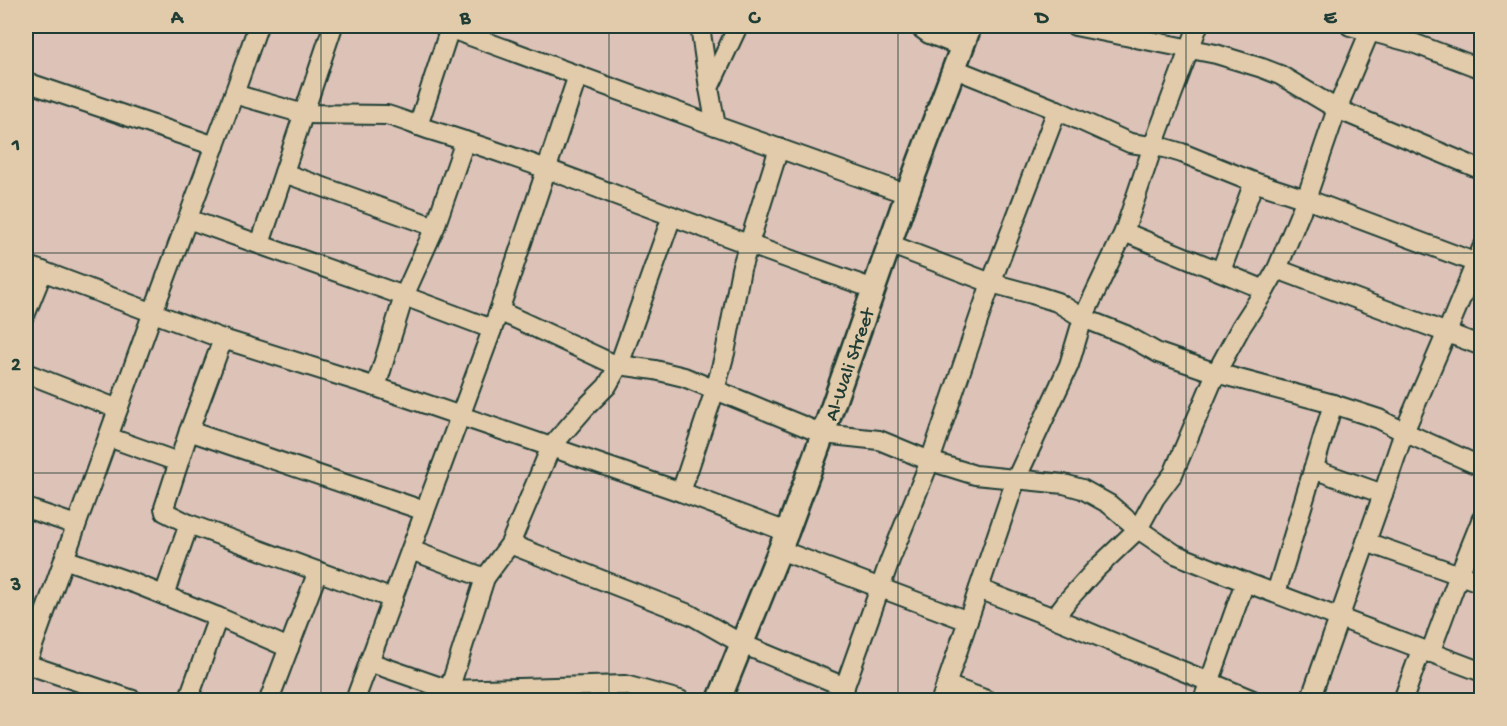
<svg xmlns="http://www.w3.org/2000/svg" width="1507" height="726" font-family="'Gochi Hand',sans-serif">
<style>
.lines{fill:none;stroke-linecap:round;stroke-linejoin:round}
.minor-casing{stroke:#1f3d34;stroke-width:22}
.major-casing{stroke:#1f3d34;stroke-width:27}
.minor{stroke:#e1cbaa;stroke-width:18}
.major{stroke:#e1cbaa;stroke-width:22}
.grid{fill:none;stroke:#1f3d34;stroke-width:1.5;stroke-opacity:0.55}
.labels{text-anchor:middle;stroke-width:4.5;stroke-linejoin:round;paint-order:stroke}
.street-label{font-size:20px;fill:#1f3d34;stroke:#e1cbaa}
.neatline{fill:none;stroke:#1f3d34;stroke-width:2}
.grid-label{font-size:20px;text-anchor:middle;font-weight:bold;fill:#1f3d34}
</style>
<rect width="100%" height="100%" fill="#ddc2b7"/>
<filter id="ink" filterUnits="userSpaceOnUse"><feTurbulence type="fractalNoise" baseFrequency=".0167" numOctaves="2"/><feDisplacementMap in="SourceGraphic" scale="12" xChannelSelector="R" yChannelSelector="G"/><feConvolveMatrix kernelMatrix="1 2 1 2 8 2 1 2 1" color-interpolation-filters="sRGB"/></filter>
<g filter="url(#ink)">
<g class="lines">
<defs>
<g id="minor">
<path d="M 443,26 L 716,126 L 907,194"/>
<path d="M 700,26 L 709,88 L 716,126"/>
<path d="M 918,26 L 929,34 L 962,47"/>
<path d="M 1075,26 L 1216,54 L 1262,68 L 1280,75 L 1337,109 L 1482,170"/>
<path d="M 1350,26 L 1413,43 L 1482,69"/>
<path d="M 955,69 L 1057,110 L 1130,143 L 1165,148 L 1182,153 L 1254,182 L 1306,199 L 1482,265"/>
<path d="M 26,82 L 215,146"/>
<path d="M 709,88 L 738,26"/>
<path d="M 234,94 L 304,114 L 387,115 C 401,119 415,125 430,130 C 493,149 554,171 616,195 C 701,227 787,259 874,289"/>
<path d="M 418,126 L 450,28"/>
<path d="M 284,173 L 435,227"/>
<path d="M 188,219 L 404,296 L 492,329"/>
<path d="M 1124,232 L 1265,290"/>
<path d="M 260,244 L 333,26"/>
<path d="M 889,244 L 991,283 L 1032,294 L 1057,302 L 1083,318 L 1126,335 L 1158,353 L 1216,373 L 1333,404 L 1379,419 L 1404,432 L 1482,467"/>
<path d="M 26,265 L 223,339 L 376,387 L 551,447 L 681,492 L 787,532"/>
<path d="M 1277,269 L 1482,346"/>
<path d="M 1221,271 L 1254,182"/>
<path d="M 499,311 L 609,362 L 619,365 L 655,370 L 684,377 L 823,434 L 879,440 L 930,461 L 975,475 L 1064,484 L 1082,489 L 1109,504 L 1138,529 L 1175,554 L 1245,582 L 1482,672"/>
<path d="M 26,313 L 43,271"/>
<path d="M 223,339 L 189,431 L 164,508 L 165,512 L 189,524 L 393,599"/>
<path d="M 26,373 L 118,409"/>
<path d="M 376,387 L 404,296 L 435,227 L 465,141"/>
<path d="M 189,431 L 425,511"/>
<path d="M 108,437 L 178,462"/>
<path d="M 1313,469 L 1383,494"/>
<path d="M 681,492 L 715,390 L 725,353 L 741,269 L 779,148"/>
<path d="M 26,508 L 76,525"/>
<path d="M 1366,542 L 1482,583"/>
<path d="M 510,544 L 691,615 L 742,644 L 845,687"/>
<path d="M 411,550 L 485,578"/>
<path d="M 780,550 L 968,621"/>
<path d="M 64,559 L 136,584 L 218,617 L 188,700"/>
<path d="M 979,589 L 1054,618 L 1253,700"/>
<path d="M 1276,593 L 1333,404"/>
<path d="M 164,595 L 189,524"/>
<path d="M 218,617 L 289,648"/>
<path d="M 1054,618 L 1067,601 L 1095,570 L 1138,529 L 1155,498 L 1173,474 L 1216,373 L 1241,327 L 1265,290 L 1277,269 L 1306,199 L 1337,109 L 1372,26"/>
<path d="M 1430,653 L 1459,575 L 1482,518"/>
<path d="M 369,662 L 449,690 L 625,685 L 680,700"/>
<path d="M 26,664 L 133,700"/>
<path d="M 26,665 L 153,312 L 234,94 L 258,26"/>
<path d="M 946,685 L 987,700"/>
<path d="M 449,690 L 485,578 L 510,544 L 551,447 L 584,409 L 607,386 L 619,365 L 672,216"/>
<path d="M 269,700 L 318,571"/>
<path d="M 355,700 L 499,311 L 578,75"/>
<path d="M 840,700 L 890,560 L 930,461 L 991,283 L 1057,110"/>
<path d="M 941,700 L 1016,479 L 1069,365 L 1083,318 L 1124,232 L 1153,146 L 1198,26"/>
<path d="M 1203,700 L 1245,582"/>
<path d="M 1310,700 L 1383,494 L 1404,432 L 1447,332 L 1482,248"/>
<path d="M 1403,700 L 1421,650"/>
</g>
<path id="major" d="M 719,700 L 787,532 L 823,434 L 907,194 L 970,26"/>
</defs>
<use href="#minor" class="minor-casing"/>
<use href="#major" class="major-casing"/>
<use href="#minor" class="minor"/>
<use href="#major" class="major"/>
</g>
</g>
<path class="grid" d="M 321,26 L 321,700M 609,26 L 609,700M 898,26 L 898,700M 1186,26 L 1186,700M 26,253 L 1482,253M 26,473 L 1482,473"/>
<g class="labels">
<g class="street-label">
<text transform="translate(848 364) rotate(-71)" y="7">Al-Wali Street</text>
</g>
</g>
<rect width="1507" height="726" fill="none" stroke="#e1cbaa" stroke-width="66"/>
<rect x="33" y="33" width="1441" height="660" class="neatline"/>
<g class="grid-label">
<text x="177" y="23">A</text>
<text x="465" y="23">B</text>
<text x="754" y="23">C</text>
<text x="1042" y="23">D</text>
<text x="1330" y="23">E</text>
<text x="16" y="150">1</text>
<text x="16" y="370">2</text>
<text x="16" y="590">3</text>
</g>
</svg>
